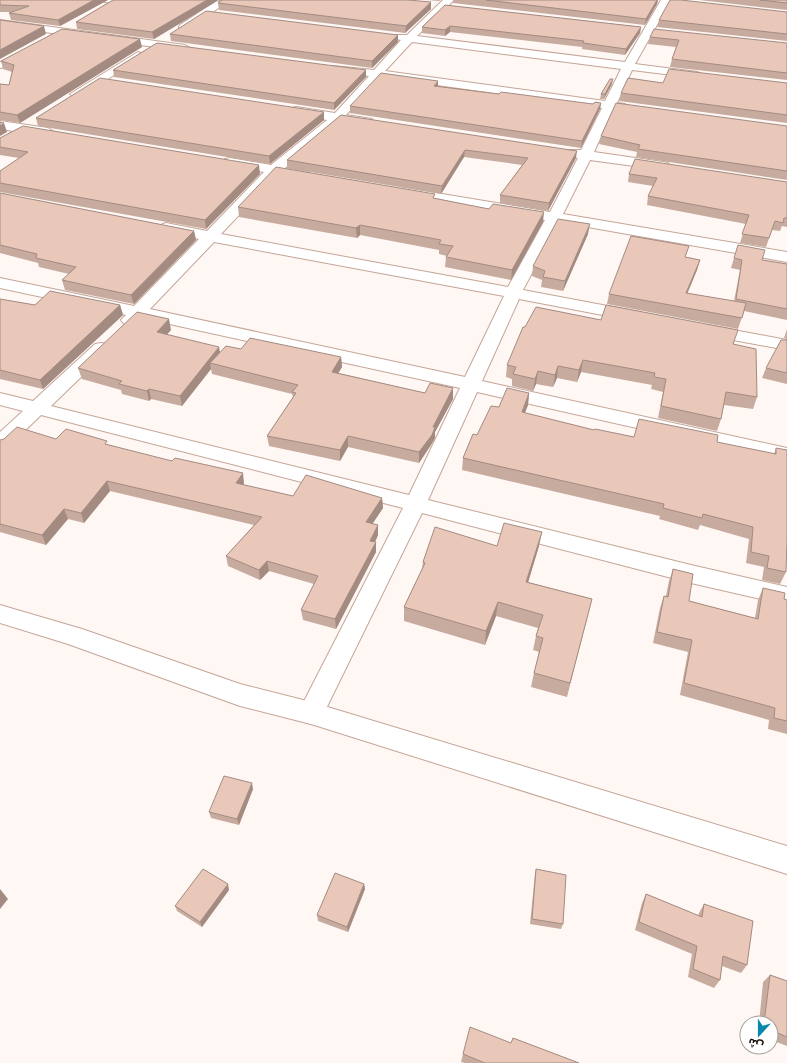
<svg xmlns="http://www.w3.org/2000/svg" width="787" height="1063" font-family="Ubuntu,'Noto Sans Arabic',sans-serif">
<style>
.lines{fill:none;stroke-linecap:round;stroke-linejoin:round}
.minor-casing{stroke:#c5a597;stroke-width:2}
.major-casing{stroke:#c5a597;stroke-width:2}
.minor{fill:#fff;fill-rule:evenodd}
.major{fill:#fff;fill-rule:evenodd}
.wall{fill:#c8ab9f}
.shaded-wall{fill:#a38b82}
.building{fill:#e9c7b9;stroke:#a38b82}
</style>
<rect width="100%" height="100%" fill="#fef7f4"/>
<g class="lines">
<defs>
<g id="minor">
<path d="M 103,0 L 120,0 L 121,1 L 116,4 L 105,2 Z"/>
<path d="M 218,0 L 230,0 L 188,29 L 180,29 L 179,27 L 180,25 Z"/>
<path d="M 443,0 L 454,0 L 417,36 L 625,62 L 661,0 L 671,0 L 635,64 L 697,72 L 703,75 L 697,78 L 632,70 L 617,103 L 625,104 L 627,107 L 621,111 L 613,110 L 594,152 L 663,162 L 668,163 L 670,166 L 668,169 L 663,170 L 590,160 L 563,214 L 787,252 L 787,262 L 559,222 L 523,290 L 634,311 L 640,312 L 643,316 L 640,320 L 634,321 L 519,299 L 482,381 L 787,448 L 787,462 L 477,392 L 428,500 L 691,565 L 787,587 L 787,605 L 691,583 L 422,513 L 320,721 L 311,724 L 302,721 L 298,713 L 403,508 L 41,415 L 7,448 L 0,450 L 0,432 L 23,411 L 0,405 L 0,393 L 33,401 L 95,344 L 101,343 L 107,344 L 110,348 L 107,352 L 51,406 L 409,495 L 460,388 L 142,318 C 136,324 132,326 124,324 L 121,320 L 126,315 L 0,288 L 0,278 L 134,306 L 199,239 L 161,231 L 158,228 L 161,225 L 166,223 L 207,231 L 264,172 L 225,165 L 223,162 L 225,159 L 230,158 L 271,165 L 327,120 L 292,114 L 290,111 L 292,108 L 296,107 L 335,113 L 369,76 L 332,70 L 330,68 L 332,66 L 374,70 L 401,40 L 396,39 L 395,37 L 396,35 L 407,35 ZM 412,42 L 621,69 L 605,101 L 385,71 ZM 380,77 L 602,108 L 581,150 L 568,150 L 566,153 L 568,156 L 578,158 L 550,212 L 406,188 L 401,189 L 399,192 L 401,195 L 406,196 L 545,220 L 508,287 L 221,234 L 277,175 L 303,179 L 308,178 L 310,175 L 308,172 L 285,168 L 340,122 L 368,126 L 372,125 L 374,122 L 372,119 L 346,115 ZM 214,242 L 504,296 L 465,377 L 150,309 Z"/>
<path d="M 0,20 L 185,45 L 190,48 L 185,51 L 0,26 Z"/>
<path d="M 138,52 L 144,55 L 142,57 L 80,97 L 76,98 L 70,94 Z"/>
<path d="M 0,62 L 5,63 L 7,65 L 5,67 L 0,68 Z"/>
<path d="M 0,121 L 48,128 L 54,132 L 48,136 L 0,129 Z"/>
<path d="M 707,325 L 787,340 L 787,350 L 701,334 L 698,330 L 701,326 Z"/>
</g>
<path id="major" d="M 0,605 L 82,629 L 240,684 L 311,702 L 787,846 L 787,874 L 311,724 L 240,706 L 68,644 L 0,623 Z"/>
</defs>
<use href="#minor" class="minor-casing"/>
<use href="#major" class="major-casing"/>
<use href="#minor" class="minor"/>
<use href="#major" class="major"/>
</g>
<g class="wall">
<path d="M 0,0 L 108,0 L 60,26 L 11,20 L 9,13 L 12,12 L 0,12 Z"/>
<path d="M 113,0 L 408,0 L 431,9 L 405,33 L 219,10 L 218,3 L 219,2 L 217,1 L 154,39 L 77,29 L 76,22 Z"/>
<path d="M 427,0 L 441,0 L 439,1 Z"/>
<path d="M 453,0 L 658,0 L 657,4 L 645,25 L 453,3 Z"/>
<path d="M 699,0 L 787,0 L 787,10 Z"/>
<path d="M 445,5 L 641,27 L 640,33 L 625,55 L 582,49 L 582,47 L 450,32 L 445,36 L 422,33 L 422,27 Z"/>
<path d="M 787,12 L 787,41 L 657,27 L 659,20 Z"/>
<path d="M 170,34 L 398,35 L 398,42 L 372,68 L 171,41 Z"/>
<path d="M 650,37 L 787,43 L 787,80 L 670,67 L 672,59 L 676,47 L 648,44 Z"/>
<path d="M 142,47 L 20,123 L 0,120 L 0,84 L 9,85 L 12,72 L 3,69 L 1,61 Z"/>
<path d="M 113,70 L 366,77 L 334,110 L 114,77 Z"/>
<path d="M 663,83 L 787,83 L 787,123 L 619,101 L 621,93 Z"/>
<path d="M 612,84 L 604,99 L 600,99 L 601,94 Z"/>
<path d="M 438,86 L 499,94 L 593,104 L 601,103 L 600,109 L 581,148 L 350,113 L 350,106 Z"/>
<path d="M 341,115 L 576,158 L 548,211 L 500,203 L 500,195 L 522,165 L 464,157 L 441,194 L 287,168 L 287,160 Z"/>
<path d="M 36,118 L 324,120 L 270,164 L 38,126 Z"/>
<path d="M 787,126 L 787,180 L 636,157 L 637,152 L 599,144 L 601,136 Z"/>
<path d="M 0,138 L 260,174 L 206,229 L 0,192 L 0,171 L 19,158 L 0,155 Z"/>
<path d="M 629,174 L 787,182 L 787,227 L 782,226 L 780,231 L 772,230 L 766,247 L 740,243 L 746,224 L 647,205 L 648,196 L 653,186 L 628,182 Z"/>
<path d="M 0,193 L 194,231 L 196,240 L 134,304 L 65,290 L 62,280 L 69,274 L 39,267 L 38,263 L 0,253 Z"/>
<path d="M 435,198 L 543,222 L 511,280 L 445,267 L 446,257 L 447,256 L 439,254 L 439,250 L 360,235 L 357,238 L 239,217 L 238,207 Z"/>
<path d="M 588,234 L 563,291 L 541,287 L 542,280 L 532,276 L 533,266 Z"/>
<path d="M 686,257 L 700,260 L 697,270 L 687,293 L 734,301 L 740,270 L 731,268 L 734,258 L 762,260 L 787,264 L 787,320 L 744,311 L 738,329 L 607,304 L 609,294 Z"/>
<path d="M 0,299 L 35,305 L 120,305 L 123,315 L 43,389 L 0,379 Z"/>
<path d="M 601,320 L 734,344 L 757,397 L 753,409 L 724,405 L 721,419 L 717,431 L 658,418 L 663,392 L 651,389 L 652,385 L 581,372 L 577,382 L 557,378 L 553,387 L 536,384 L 533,391 L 512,386 L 512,379 L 506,377 L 507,365 Z"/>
<path d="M 787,329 L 787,339 L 784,338 Z"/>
<path d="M 171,330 L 167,334 L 220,353 L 241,349 L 341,357 L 342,367 L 338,373 L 425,393 L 453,388 L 453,399 L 435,432 L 435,438 L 431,445 L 419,463 L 348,447 L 340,461 L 269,446 L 267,436 L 293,397 L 292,394 L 212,374 L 211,369 L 182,406 L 151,399 L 149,401 L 122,394 L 121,390 L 82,379 L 78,368 Z"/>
<path d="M 787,340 L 787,384 L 762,378 L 766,368 Z"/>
<path d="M 529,393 L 528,405 L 525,413 L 594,430 L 634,437 L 717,442 L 774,454 L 776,448 L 787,450 L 787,554 L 786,554 L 786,572 L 780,584 L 762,580 L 764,567 L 746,563 L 749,539 L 700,525 L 698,530 L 659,519 L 660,516 L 462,470 L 463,458 L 477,435 L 499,407 Z"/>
<path d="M 56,439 L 108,445 L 244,483 L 243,485 L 293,496 L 382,498 L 383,508 L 372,524 L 378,525 L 378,535 L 375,542 L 376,542 L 376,552 L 336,629 L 303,620 L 301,610 L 314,584 L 269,571 L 260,580 L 228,566 L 226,556 L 254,525 L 110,491 L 84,523 L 68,519 L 46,545 L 0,532 L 0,440 Z"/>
<path d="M 497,546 L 539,546 L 528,582 L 592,599 L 567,697 L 531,687 L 534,673 L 539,652 L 533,650 L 536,636 L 538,628 L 496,616 L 485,645 L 404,621 L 404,607 L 422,569 L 423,562 Z"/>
<path d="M 673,569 L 689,601 L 755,618 L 758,600 L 763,588 L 787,600 L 787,734 L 768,729 L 769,720 L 680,695 L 688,652 L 653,643 L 660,608 L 664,596 L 666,596 L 669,581 Z"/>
<path d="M 253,789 L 239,825 L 211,818 L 209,812 Z"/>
<path d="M 536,869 L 563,924 L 561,929 L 530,924 L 535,874 Z"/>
<path d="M 364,884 L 365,889 L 348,932 L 318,921 L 317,915 Z"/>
<path d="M 229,890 L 202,927 L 177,911 L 175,906 Z"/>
<path d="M 646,894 L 698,916 L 699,913 L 704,904 L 747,965 L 741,973 L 722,966 L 720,980 L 714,988 L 688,977 L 692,954 L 635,930 L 642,903 Z"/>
<path d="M 770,975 L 787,981 L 787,1046 L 771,1040 L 771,1023 L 759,1023 L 763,982 Z"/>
<path d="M 513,1038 L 579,1063 L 465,1063 L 461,1062 L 463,1054 L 511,1043 Z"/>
</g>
<g class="shaded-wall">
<path d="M 94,0 L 108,0 L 60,26 L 58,20 Z"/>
<path d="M 207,0 L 217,0 L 217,1 L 154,39 L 152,32 Z"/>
<path d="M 657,0 L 658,0 L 657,4 L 645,25 L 646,19 Z"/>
<path d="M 431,2 L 431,9 L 405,33 L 406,26 Z"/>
<path d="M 44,26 L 46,34 L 0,59 L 0,50 Z"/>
<path d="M 450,26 L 450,32 L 445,36 L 445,30 Z"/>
<path d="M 641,27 L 640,33 L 625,55 L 626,49 Z"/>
<path d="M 398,35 L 398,42 L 372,68 L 372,61 Z"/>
<path d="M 140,39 L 142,47 L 20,123 L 17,115 Z"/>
<path d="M 366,70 L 366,77 L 334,110 L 334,103 Z"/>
<path d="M 613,79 L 612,84 L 604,99 L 605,94 Z"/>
<path d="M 438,81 L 438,87 L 434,86 Z"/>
<path d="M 601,103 L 600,109 L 581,148 L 582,141 Z"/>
<path d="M 324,112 L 324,120 L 270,164 L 269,156 Z"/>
<path d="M 4,123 L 7,132 L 0,136 L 0,126 Z"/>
<path d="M 465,150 L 464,157 L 441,194 L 442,186 Z"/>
<path d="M 577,151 L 576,158 L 548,211 L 549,203 Z"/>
<path d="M 259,165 L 260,174 L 206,229 L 205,220 Z"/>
<path d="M 544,212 L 543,222 L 511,280 L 512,270 Z"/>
<path d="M 590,224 L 588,234 L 563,291 L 565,281 Z"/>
<path d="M 360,225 L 360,235 L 357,238 L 356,228 Z"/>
<path d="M 194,231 L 196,240 L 134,304 L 131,295 Z"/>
<path d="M 700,260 L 697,270 L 683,304 L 686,293 Z"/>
<path d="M 120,305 L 123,315 L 43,389 L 40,380 Z"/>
<path d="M 169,319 L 171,330 L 160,342 L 157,332 Z"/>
<path d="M 219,347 L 221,357 L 210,363 L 211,369 L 182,406 L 180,396 Z"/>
<path d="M 341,357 L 342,367 L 333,382 L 332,372 Z"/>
<path d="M 583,360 L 581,372 L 577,382 L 579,370 Z"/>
<path d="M 558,366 L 557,378 L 553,387 L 555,375 Z"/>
<path d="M 538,371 L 536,384 L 533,391 L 535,379 Z"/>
<path d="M 453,388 L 453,399 L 435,432 L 435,438 L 431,445 L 419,463 L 419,452 Z"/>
<path d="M 149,389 L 151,399 L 149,401 L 147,391 Z"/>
<path d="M 529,393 L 528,405 L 520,424 L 522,412 Z"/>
<path d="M 348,436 L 348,447 L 340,461 L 340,450 Z"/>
<path d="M 243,473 L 244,483 L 238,493 L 236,483 Z"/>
<path d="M 107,481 L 110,491 L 84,523 L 81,513 Z"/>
<path d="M 382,498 L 383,508 L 367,532 L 366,522 Z"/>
<path d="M 64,509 L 68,519 L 46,545 L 42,535 Z"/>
<path d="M 378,525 L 378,535 L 371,551 L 370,541 Z"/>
<path d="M 542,532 L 539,546 L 524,596 L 526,582 Z"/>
<path d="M 376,542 L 376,552 L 336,629 L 335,619 Z"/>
<path d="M 267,561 L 269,571 L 260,580 L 259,570 Z"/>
<path d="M 498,602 L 496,616 L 485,645 L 486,631 Z"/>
<path d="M 252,783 L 253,789 L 239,825 L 237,819 Z"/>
<path d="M 228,884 L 229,890 L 202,927 L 200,922 Z"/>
<path d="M 364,884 L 365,889 L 348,932 L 347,927 Z"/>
<path d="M 0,889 L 8,899 L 0,909 Z"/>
</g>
<g class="building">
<path d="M 0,0 L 94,0 L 58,20 L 9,13 L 29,6 L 0,5 Z"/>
<path d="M 113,0 L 207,0 L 152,32 L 76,22 Z"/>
<path d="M 222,0 L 408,0 L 431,2 L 406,26 L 218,3 Z"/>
<path d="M 486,0 L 657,0 L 646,19 Z"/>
<path d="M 670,0 L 681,0 L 787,12 L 787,34 L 659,20 Z"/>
<path d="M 760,0 L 787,0 L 787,3 Z"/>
<path d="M 445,5 L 641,27 L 626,49 L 583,43 L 584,41 L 450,26 L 445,30 L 422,27 Z"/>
<path d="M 206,11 L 398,35 L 372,61 L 170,34 Z"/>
<path d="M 0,20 L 44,26 L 0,50 Z"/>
<path d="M 62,29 L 140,39 L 17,115 L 0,112 L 0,84 L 9,85 L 14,65 L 1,61 Z"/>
<path d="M 654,29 L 787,43 L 787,73 L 672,59 L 679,40 L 650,37 Z"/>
<path d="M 157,43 L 366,70 L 334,103 L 113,70 Z"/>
<path d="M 669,69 L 787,83 L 787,115 L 621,93 L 628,78 L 663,83 Z"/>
<path d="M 381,73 L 438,81 L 434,86 L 499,94 L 501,92 L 593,104 L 595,102 L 601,103 L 582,141 L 350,106 Z"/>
<path d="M 100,78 L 324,112 L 269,156 L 36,118 Z"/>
<path d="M 610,79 L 613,79 L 605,94 L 601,94 Z"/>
<path d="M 616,103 L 787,126 L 787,171 L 638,149 L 640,145 L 601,136 Z"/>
<path d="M 341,115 L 577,151 L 549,203 L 500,195 L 528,158 L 465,150 L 442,186 L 287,160 Z"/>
<path d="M 0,122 L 4,123 L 0,126 Z"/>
<path d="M 23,126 L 259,165 L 205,220 L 0,183 L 0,171 L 28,152 L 0,147 L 0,138 Z"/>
<path d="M 635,159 L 787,182 L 787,218 L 784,218 L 783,223 L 775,221 L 769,238 L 742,234 L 749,215 L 648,196 L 657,178 L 629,174 Z"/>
<path d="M 276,167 L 435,194 L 433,198 L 489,209 L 493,204 L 544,212 L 512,270 L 446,257 L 453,246 L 439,244 L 441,240 L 360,225 L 356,228 L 238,207 Z"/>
<path d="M 0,193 L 194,231 L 131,295 L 62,280 L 76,267 L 36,258 L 37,254 L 0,245 Z"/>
<path d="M 558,219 L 590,224 L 565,281 L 543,277 L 545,271 L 533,266 Z"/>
<path d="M 631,236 L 689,246 L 685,257 L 700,260 L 686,293 L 746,303 L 742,318 L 609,294 Z"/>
<path d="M 738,245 L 765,250 L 762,260 L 787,264 L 787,309 L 736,299 L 742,260 L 734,258 Z"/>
<path d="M 50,291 L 120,305 L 40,380 L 0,370 L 0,299 L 35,305 Z"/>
<path d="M 606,305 L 738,330 L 733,344 L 756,349 L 757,397 L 726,392 L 721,419 L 661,406 L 666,379 L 654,377 L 655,373 L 583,360 L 579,370 L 558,366 L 555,375 L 538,371 L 535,379 L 513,374 L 516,367 L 507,365 L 523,327 L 525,327 L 536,307 L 601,320 Z"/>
<path d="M 137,312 L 169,319 L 157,332 L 219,347 L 180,396 L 149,389 L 147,391 L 119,384 L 122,381 L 78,368 Z"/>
<path d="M 250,338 L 341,357 L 332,372 L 425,393 L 430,383 L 453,388 L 433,427 L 435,427 L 432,435 L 419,452 L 348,436 L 340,450 L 267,436 L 296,393 L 292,392 L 298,385 L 210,363 L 226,346 L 241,349 Z"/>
<path d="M 781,340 L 787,340 L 787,373 L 766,368 Z"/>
<path d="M 507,388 L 529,393 L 522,412 L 594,430 L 595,429 L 634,437 L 639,419 L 718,435 L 717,442 L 776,454 L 776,448 L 787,450 L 787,542 L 786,572 L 767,568 L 769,556 L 751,552 L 753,527 L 703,514 L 702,518 L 663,508 L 664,504 L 463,458 L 473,434 L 477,435 L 491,406 L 499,407 Z"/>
<path d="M 17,427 L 56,439 L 66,429 L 107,441 L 105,444 L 172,461 L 175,458 L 243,473 L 236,483 L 293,496 L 306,475 L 382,498 L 366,522 L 378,525 L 370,541 L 376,542 L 335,619 L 301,610 L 318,576 L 267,561 L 259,570 L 226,556 L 262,517 L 107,481 L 81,513 L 64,509 L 42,535 L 0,524 L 0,440 L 4,439 Z"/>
<path d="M 504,523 L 542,532 L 526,582 L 592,599 L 570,683 L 534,673 L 543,638 L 536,636 L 543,615 L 498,602 L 486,631 L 404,607 L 425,563 L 423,562 L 435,527 L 497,546 Z"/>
<path d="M 673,569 L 693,574 L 689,601 L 758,619 L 763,588 L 785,593 L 784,599 L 787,600 L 787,721 L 774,718 L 775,708 L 684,683 L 692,640 L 657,632 L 664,596 L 668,597 Z"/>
<path d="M 224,776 L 252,783 L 237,819 L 209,812 Z"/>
<path d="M 203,869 L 228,884 L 200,922 L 175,906 Z"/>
<path d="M 536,869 L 566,875 L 563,924 L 532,919 Z"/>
<path d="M 335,873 L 364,884 L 347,927 L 317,915 Z"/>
<path d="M 646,894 L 702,917 L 704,904 L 753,921 L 747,965 L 723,956 L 720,980 L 693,969 L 697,946 L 639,922 Z"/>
<path d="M 770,975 L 787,981 L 787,1037 L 771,1030 L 771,1023 L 764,1023 Z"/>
<path d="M 470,1027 L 511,1043 L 513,1038 L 579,1063 L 485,1063 L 463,1054 Z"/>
</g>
<g transform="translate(759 1035) rotate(201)"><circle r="19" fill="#ffffff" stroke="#a49f9d"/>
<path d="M0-3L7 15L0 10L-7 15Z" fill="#0787aa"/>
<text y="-6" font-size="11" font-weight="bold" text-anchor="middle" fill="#1b100b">ش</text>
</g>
</svg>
